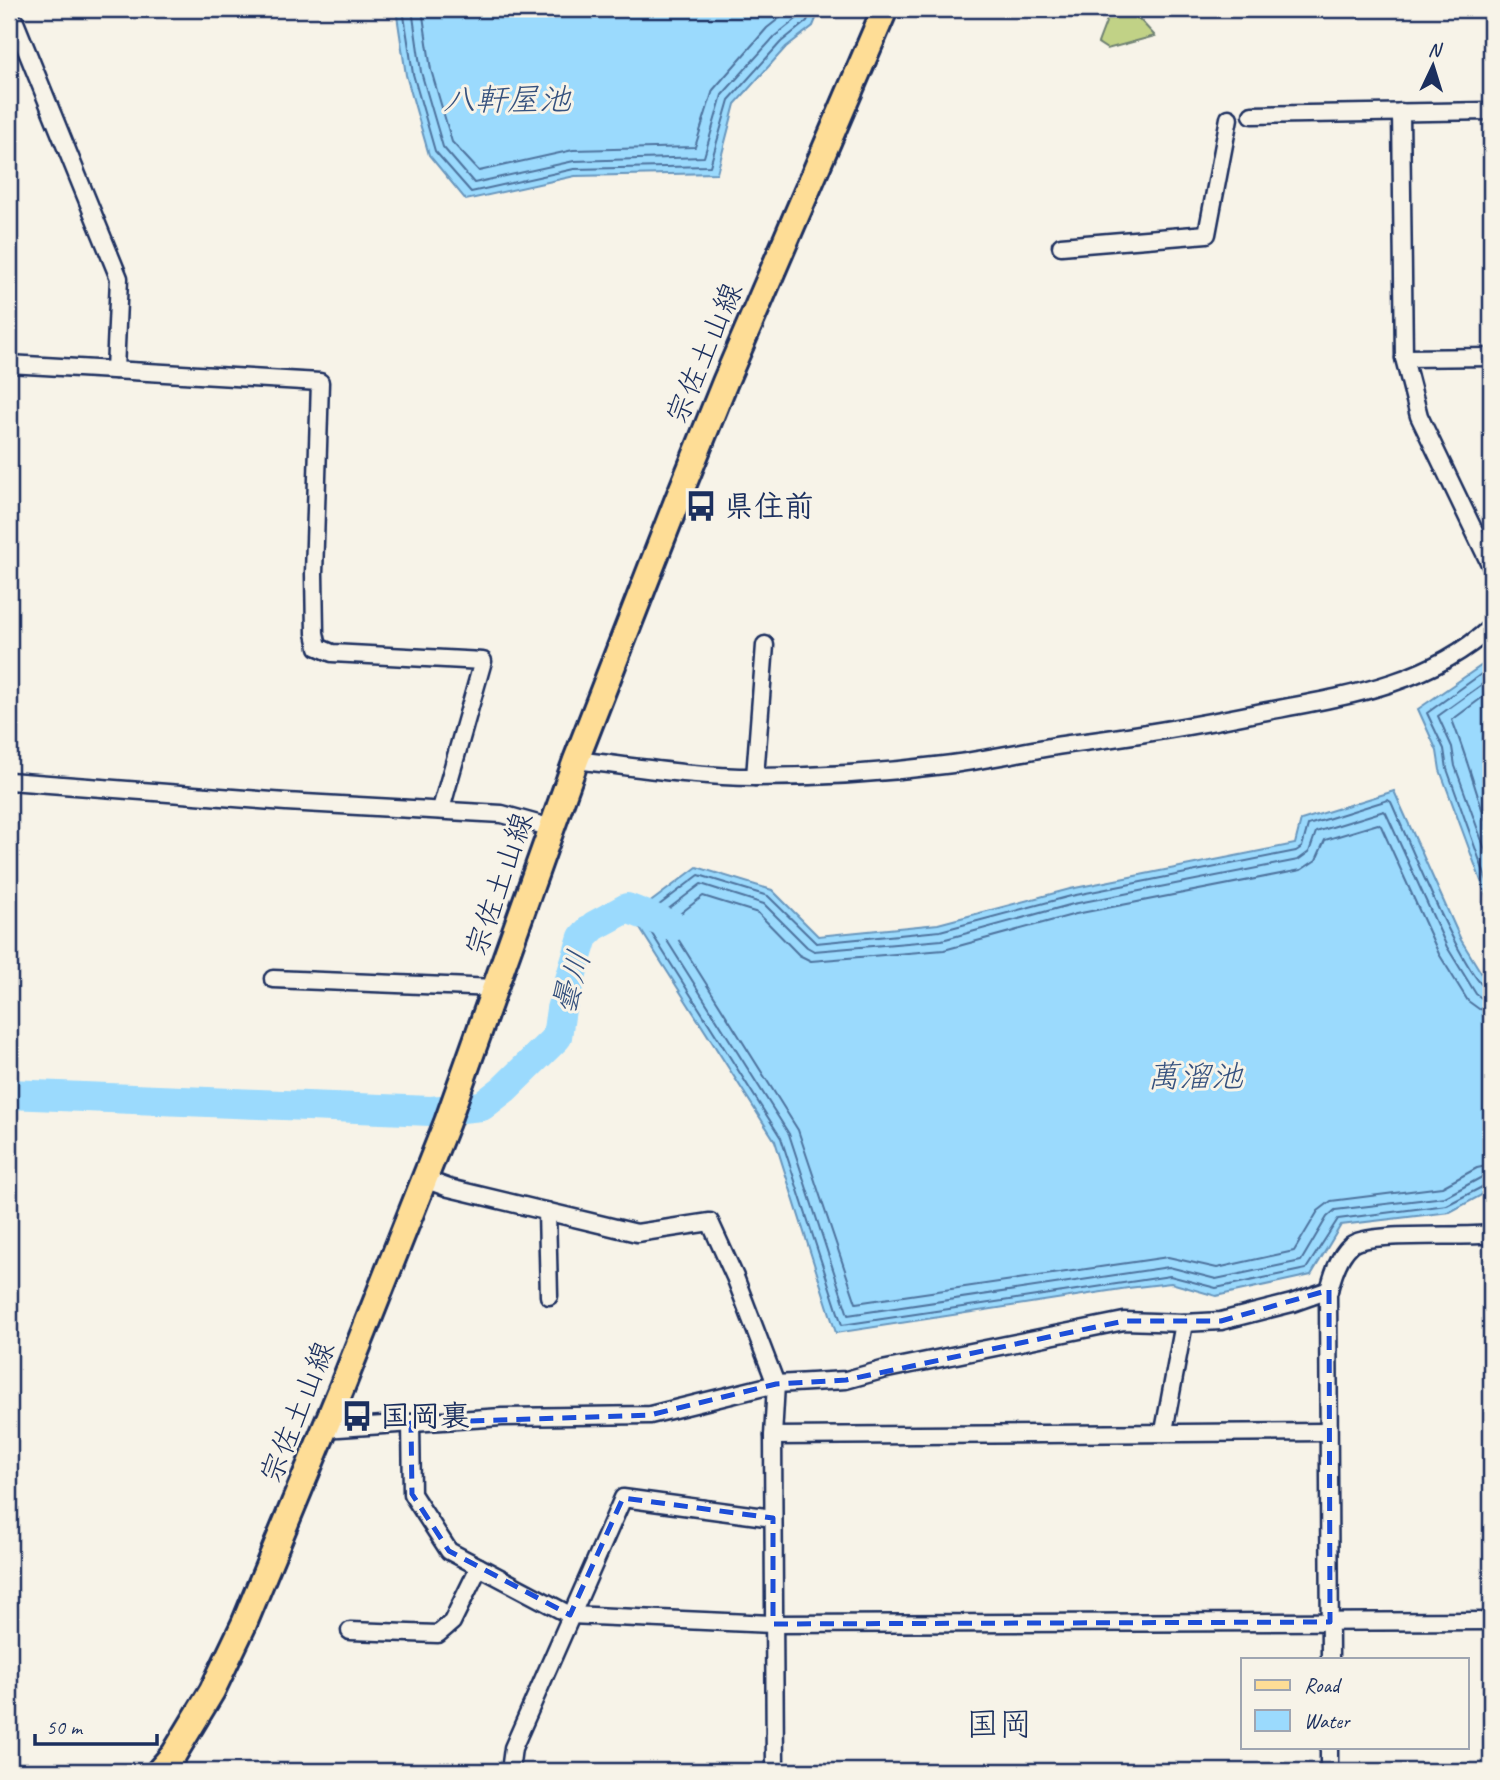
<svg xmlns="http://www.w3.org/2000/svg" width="1500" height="1780" font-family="Caveat,'Klee One',sans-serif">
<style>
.green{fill:#c1d286;stroke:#6e8072;stroke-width:2}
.water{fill:#9bdafd;stroke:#6896bd;stroke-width:2}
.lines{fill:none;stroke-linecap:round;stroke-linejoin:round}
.shore{stroke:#4e739e;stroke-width:2}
.river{stroke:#9bdafd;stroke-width:30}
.minor-casing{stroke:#1b2f5e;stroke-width:21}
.primary-casing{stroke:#1b2f5e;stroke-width:30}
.minor{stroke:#f7f3e8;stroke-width:16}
.primary{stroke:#fedd96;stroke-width:24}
.marked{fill:none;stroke:#1d4ed8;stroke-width:5;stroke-dasharray:14 9;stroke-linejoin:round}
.labels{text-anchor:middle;stroke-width:6;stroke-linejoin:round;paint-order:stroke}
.street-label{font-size:30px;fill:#1b2f5e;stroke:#f7f3e8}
.poi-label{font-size:30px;font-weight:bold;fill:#1b2f5e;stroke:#f7f3e8;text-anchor:start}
.water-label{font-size:32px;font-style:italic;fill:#35517e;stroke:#f7f3e8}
.quarter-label{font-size:33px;fill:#1b2f5e;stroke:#f7f3e8}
</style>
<rect width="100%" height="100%" fill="#f7f3e8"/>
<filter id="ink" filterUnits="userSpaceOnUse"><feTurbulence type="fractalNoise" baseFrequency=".0143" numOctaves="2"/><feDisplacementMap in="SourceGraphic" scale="14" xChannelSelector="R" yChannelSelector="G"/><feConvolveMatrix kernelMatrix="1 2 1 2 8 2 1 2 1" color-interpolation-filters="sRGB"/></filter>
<g filter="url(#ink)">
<path class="green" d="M 1111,9 L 1130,9 L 1155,36 L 1107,49 L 1098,43 Z"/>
<g class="water">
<path d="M 396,9 L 820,9 L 813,26 L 786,47 L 735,104 L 717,173 L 575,176 L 466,200 L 429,155 L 406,75 Z"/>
<path d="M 1491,659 L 1491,908 L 1440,770 L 1437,751 L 1418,709 Z"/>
<path d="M 1394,791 L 1461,940 L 1491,989 L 1491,1190 L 1450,1212 L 1341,1225 L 1311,1275 L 1216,1296 L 1171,1283 L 1128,1288 L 836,1333 L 775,1141 L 632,916 L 697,867 L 772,890 L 818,936 L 938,924 L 1070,889 L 1295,844 L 1301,820 Z"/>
</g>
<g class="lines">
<g class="shore">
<path d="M 403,9 L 413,74 L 435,151 L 471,192 L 574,169 L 710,166 L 729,100 L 781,42 L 807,21 L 812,9"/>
<path d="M 412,9 L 421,72 L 443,147 L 474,183 L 574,161 L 704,157 L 722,95 L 775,36 L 800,16 L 803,9"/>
<path d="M 422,9 L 431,70 L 452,142 L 479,171 L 573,150 L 695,147 L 713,90 L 767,28 L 791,9"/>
<path d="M 1491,667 L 1427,713 L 1444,749 L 1447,769 L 1491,892"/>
<path d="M 1491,678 L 1438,716 L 1452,747 L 1455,766 L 1491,866"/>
<path d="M 1491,691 L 1452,720 C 1467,757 1477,797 1491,835"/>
<path d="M 1491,991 C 1468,989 1404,830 1391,802 L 1388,800 L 1308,825 L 1302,847 L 1296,851 L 1071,896 L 940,931 L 816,943 L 768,896 L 699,875 L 642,918 L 781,1138 L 842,1325 L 1170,1276 L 1216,1288 L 1306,1269 L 1338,1219 L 1447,1205 L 1486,1185 L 1491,1184"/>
<path d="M 1491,1000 L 1483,999 L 1476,994 L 1447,947 L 1386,813 L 1384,811 L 1316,832 L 1309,852 L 1298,860 L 1073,904 L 942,940 L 814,951 L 807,947 L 764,904 L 701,884 L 654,920 L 789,1134 L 848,1315 L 1169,1267 L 1216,1279 L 1301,1261 L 1327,1217 L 1335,1210 L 1445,1197 L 1482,1177 L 1491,1176"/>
<path d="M 1491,1010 L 1479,1009 L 1468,1001 L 1439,954 L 1381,826 L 1378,824 L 1325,840 L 1316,860 L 1301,870 L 1076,914 L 944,950 L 811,961 L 799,955 L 758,913 L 703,896 L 668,923 L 798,1130 L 856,1303 L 1168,1257 L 1217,1268 L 1294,1251 L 1318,1211 L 1331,1201 L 1442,1187 L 1477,1168 L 1491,1165"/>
</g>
<path class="river" d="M 9,1094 L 431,1111 L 482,1106 L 504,1089 L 557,1037 L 561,1009 L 583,937 L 594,926 L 627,908 L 673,926"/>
<defs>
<g id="minor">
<path d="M 9,25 L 15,22 L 119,278 L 115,370"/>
<path d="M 1401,112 L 1404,358 L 1419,416 L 1491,566"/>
<path d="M 1252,115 L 1491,111"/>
<path d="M 1061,246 L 1207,234 L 1229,118"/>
<path d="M 1404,358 L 1491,357"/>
<path d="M 9,364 L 320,382 L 314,574 L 315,633 L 318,647 L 332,653 L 483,661 L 441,809"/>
<path d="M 576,760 C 636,767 695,777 755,777 C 818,777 882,773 944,765 C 986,760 1028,750 1069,744 C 1134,736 1198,725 1262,712 C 1342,697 1429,685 1491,627"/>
<path d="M 755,777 L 765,645"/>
<path d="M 9,781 L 286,802 L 502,814 L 552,828"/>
<path d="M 273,979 L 496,988"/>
<path d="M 424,1179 L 449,1188 L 637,1233 L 710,1222 L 735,1277 L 776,1384 L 773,1436 L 775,1771"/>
<path d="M 547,1211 L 549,1296"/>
<path d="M 411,1423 L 412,1494 L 449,1551 L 570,1615 L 773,1624 L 1491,1621"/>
<path d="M 324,1429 L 502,1417 L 650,1415 L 776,1384 L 846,1380 L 882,1370 L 1124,1321 L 1184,1323 L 1221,1321 L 1292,1303 L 1329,1290"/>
<path d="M 1164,1431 L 1184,1323"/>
<path d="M 773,1436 L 1327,1432"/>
<path d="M 350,1631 L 438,1634 L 452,1622 L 479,1567"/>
<path d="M 1330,1659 L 1328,1294 C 1332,1278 1338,1256 1351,1245 C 1369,1231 1463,1238 1491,1234"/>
<path d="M 510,1771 L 513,1748 L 623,1498 L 773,1518"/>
<path d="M 1329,1771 L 1329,1747"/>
</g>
<path id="primary" d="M 159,1771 L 174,1754 L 212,1691 L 244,1624 L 342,1387 L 447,1122 L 576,760 L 677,501 L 725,382 L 885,9"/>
</defs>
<use href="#minor" class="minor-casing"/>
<use href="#primary" class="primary-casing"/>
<use href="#minor" class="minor"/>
<use href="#primary" class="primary"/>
</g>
</g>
<path class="marked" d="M 1329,1290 L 1330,1622 L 773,1624 L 773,1518 L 623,1498 L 570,1615 L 449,1551 L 412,1494 L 411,1423 L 650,1415 L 776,1384 L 846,1380 L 1124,1321 L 1221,1321 Z"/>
<defs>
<symbol id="bus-bare" viewBox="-9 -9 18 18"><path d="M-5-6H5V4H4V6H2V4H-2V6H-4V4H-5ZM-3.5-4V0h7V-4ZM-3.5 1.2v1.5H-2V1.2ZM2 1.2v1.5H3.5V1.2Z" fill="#1b2f5e" stroke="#f7f3e8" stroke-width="2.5" paint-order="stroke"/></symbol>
</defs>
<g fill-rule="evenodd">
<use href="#bus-bare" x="679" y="484" width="44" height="44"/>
<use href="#bus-bare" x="335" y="1394" width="44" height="44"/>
</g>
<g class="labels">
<g class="street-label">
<text transform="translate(704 353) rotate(-67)" y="10">宗佐土山線</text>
<text transform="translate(499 884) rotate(-71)" y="10">宗佐土山線</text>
<text transform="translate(297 1412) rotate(-68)" y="10">宗佐土山線</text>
</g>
<g class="poi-label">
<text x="724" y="516">県住前</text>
<text x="380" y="1426">国岡裏</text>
</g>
<g class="water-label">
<text x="507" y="110">八軒屋池</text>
<text transform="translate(571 982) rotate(-74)" y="11">曇川</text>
<text x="1195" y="1087">萬溜池</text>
</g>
<g class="quarter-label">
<text x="999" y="1735">国岡</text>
</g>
</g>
<rect width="1500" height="1780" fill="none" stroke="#f7f3e8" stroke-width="35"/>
<rect x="18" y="18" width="1465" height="1745" fill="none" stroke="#1b2f5e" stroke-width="2.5" filter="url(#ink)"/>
<rect x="1241" y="1658" width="228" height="91" fill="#f7f3e8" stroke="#9fa5b1" stroke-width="2"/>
<rect x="1255" y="1680" width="35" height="10" fill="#fedd96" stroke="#9fa5b1" stroke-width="2"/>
<text x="1304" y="1692" font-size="21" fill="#1b2f5e">Road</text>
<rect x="1255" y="1710" width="35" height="21" fill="#9bdafd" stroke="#9fa5b1" stroke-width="2"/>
<text x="1304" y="1728" font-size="21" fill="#1b2f5e">Water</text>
<g transform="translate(1433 66) rotate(4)" stroke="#f7f3e8" stroke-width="5" paint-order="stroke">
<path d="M0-5L12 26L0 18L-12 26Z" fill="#1b2f5e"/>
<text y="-10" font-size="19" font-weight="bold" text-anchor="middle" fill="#1b2f5e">N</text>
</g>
<path d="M35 1734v10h122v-10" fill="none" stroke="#1b2f5e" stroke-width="3.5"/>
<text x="46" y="1734" font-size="21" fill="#1b2f5e" stroke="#f7f3e8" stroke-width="5" paint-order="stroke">50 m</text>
</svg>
